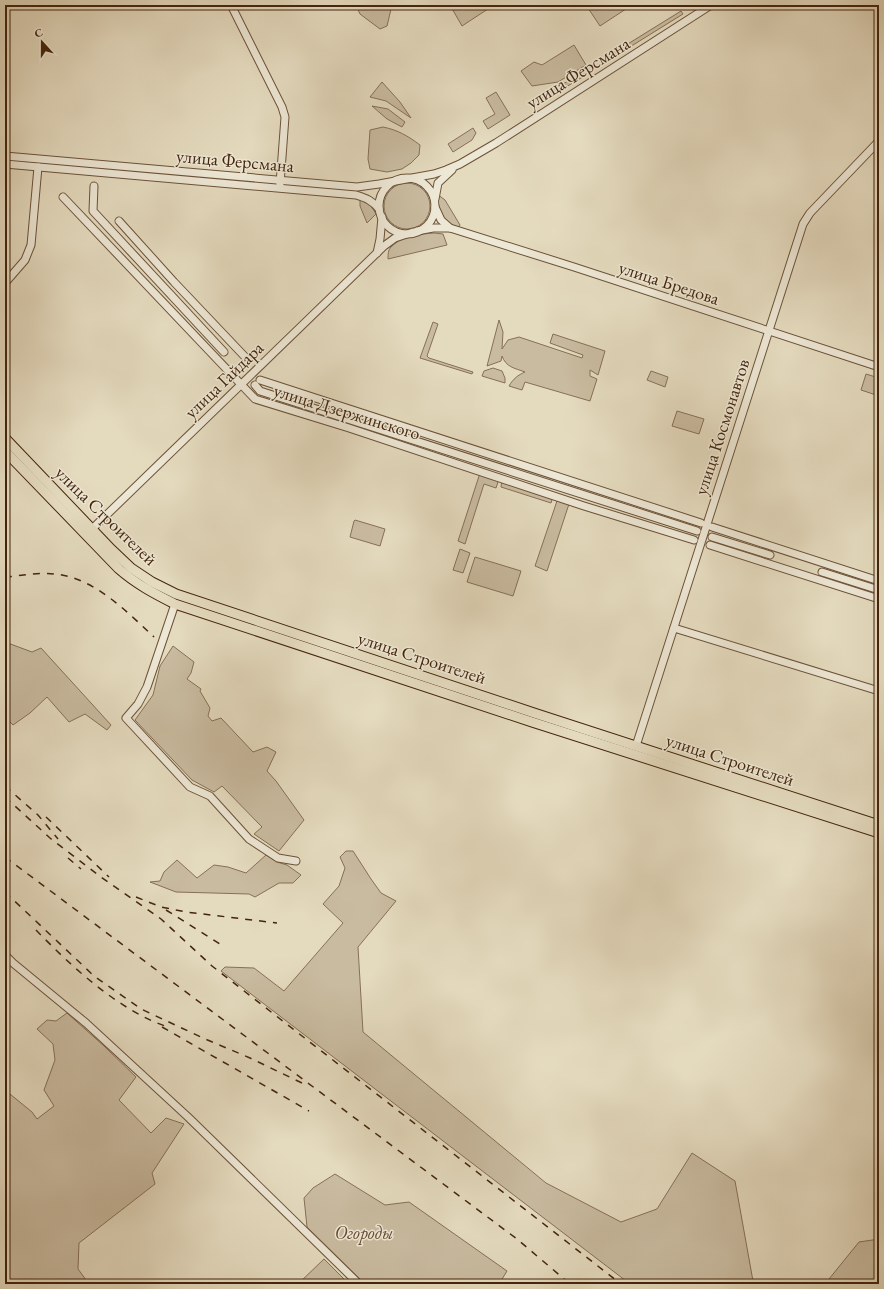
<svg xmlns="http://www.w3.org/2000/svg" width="884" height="1289" font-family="'EB Garamond',serif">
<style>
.green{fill:#c9bba0;stroke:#867056}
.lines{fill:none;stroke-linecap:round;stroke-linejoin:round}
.minor-casing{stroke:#6c5238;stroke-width:9}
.major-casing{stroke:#44250c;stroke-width:11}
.minor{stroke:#ede7d5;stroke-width:7}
.major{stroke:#e4dabe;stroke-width:9}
.rail{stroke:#44250c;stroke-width:1.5;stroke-dasharray:7 7;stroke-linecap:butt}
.labels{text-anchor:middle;stroke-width:3;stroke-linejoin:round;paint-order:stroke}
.street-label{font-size:18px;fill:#44250c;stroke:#ede7d5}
.park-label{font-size:18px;font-style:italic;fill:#654a31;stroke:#ede7d5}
</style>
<rect width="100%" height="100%" fill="#e4dabe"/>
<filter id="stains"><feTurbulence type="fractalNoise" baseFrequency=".005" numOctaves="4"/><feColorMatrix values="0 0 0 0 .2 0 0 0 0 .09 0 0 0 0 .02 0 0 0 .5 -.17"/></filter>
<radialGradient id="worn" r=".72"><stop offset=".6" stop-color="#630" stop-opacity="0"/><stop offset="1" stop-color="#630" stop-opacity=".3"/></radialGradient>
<g class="green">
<path d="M 356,5 L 392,5 L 387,26 L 380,29 L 360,14 Z"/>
<path d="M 450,5 L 494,5 L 462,26 Z"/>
<path d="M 581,5 L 632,5 L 600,26 L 588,8 Z"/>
<path d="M 681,11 L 683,14 L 604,63 L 602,60 Z"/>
<path d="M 574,45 L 586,65 L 558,82 L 532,86 L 521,71 L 534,62 L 542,65 Z"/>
<path d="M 584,72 L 586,75 L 541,102 L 539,100 L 554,89 Z"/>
<path d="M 382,82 L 400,102 L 411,118 L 386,101 L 370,97 Z"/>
<path d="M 496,92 L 510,115 L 488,129 L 483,121 L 495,114 L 486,98 Z"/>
<path d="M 372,106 L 388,109 L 405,122 L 402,127 L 387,119 Z"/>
<path d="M 383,127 C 398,130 408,136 420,145 L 419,155 L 411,163 L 402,169 L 387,172 L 370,169 L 368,159 L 370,130 Z"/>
<path d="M 473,128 L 476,133 L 472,140 L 453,152 L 448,144 Z"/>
<circle cx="407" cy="206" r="23"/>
<path d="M 437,194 L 445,200 L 460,225 L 458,228 C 443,221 437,212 437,194 Z"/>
<path d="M 360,199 L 370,204 L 376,214 L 367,223 L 360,206 Z"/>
<path d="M 434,233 L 443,234 L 447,245 L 388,259 C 388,255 388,250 391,247 C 401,236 420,234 434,233 Z"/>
<path d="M 499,320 L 503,332 L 502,349 L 508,340 L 519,337 L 582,358 L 583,355 L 550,343 L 553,334 L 605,351 L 598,375 L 590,370 L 590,376 L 597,379 L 590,401 L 525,382 L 522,390 L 509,386 C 513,379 518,375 525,372 C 514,368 506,367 502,356 L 501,361 L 487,366 Z"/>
<path d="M 433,322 L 438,324 L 427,356 L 429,358 L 473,372 L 472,374 L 420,358 Z"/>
<path d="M 493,368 L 502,371 L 505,378 L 505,383 L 482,376 L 484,371 Z"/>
<path d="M 651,371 L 668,377 L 665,387 L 647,380 Z"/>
<path d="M 866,374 L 879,378 L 879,396 L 861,390 Z"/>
<path d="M 677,411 L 704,419 L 699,434 L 672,426 Z"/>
<path d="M 480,473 L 499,479 L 496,488 L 484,484 L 465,544 L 458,541 Z"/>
<path d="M 502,480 L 553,496 L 551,503 L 501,487 Z"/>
<path d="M 557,501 L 569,504 L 547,571 L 535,566 Z"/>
<path d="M 354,521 L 355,520 L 385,529 L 380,546 L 350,537 Z"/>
<path d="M 460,549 L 470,553 L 463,573 L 453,570 Z"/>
<path d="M 475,557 L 521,571 L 513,596 L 467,582 Z"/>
<path d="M 5,642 L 32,652 L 41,648 L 111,725 L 107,730 L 85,714 L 69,722 L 47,697 L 30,713 L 13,725 L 5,717 Z"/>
<path d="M 173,646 L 194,662 L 191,673 L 187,679 L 201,689 L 200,691 L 210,708 L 208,716 L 212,721 L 221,718 L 253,752 L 267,747 L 276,752 L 267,771 L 276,781 L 304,820 L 279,851 L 254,834 L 262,827 L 222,786 L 214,792 L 192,780 L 135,720 L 153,695 L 160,666 Z"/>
<path d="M 346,851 L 353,851 L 371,879 L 381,893 L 396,901 L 358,947 L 363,1032 L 546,1183 L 621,1222 L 657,1209 L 692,1153 L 735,1181 L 753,1281 L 758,1284 L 630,1284 L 221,971 L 225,967 L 254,968 L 284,991 L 343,923 L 323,904 L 339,886 L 345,868 L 340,857 Z"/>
<path d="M 266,855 L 277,862 L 287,865 L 301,875 L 293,883 L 279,883 L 255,897 L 249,894 L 176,892 L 150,882 L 160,881 L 164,872 L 177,860 L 197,878 L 214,865 L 228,867 L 246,873 Z"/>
<path d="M 67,1013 L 104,1046 L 136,1077 L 119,1100 L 151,1133 L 166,1118 L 184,1124 L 152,1173 L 155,1184 L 79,1243 L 78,1269 L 89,1284 L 5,1284 L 5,1090 L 32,1112 L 37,1119 L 54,1106 L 44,1090 L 55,1060 L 53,1044 L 37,1029 L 47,1020 L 56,1021 Z"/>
<path d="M 335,1174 L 385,1205 L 409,1202 L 507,1271 L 499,1284 L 365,1284 L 307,1227 L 304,1198 L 313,1188 Z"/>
<path d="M 879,1239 L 879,1284 L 825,1284 L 859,1242 Z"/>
<path d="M 324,1259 L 349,1284 L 298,1284 Z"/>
</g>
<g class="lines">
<defs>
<g id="minor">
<path d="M 231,5 L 282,107 L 285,117 L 280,184"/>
<path d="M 5,156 L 357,187 L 379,184 L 434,174 L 446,170 L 460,164 L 496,143 L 711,5"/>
<path d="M 5,164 L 356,195 C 366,198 373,201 379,209"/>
<circle cx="407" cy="206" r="28"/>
<path d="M 94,186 L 93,211 L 224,352"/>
<path d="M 63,197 L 255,399 L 349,428 L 584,506 L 694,540"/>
<path d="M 435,199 L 438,183 L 452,170"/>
<path d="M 435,207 L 441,220 L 450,228"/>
<path d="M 119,221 L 174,282 L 248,360"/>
<path d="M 417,231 L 433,228 L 450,228 L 574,267 L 879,367"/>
<path d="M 377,253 L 380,239 L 382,217"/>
<path d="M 5,283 L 25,260 L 31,245 L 38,167"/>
<path d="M 260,380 L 701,523"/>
<path d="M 255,385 L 260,391 L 697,531"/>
<path d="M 712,527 L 879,581"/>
<path d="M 92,529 L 384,246 L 395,238 L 413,232"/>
<path d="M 712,537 L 770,555"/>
<path d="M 710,545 L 879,599"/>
<path d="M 822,572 L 879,590"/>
<path d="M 175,604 L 147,687 L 138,704 L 126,718 L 190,787 L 210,796 L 249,839 L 278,858 L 296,861"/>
<path d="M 674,628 L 879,691"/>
<path d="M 636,746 L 803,224 L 810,213 L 879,141"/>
<path d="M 5,955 L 13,963 L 86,1023 L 188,1117 L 359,1284"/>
</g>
<g id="major">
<path d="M 5,438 L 111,549 L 131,568 L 152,582 L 176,594 L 534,713 L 879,825"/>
<path d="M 5,451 L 119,569 C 136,584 155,594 175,604 L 532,722 L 879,833"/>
</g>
</defs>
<use href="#minor" class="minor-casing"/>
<use href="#major" class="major-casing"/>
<use href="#minor" class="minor"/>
<use href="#major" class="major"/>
<g class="rail">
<path d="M 5,577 C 20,576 40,572 54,574 C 94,577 127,612 154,637"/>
<path d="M 5,786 L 38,815 L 58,839"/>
<path d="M 5,797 L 50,838 L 101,877 L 161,919 L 212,966 L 621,1284"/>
<path d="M 46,817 L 109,877"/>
<path d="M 5,857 L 517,1239 L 570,1284"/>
<path d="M 68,858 L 81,869"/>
<path d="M 5,892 L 94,976 L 141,1009 L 203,1038 L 250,1058 L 302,1083"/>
<path d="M 136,897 L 161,907 L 186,912 L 277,923"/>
<path d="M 166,910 L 220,944"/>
<path d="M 36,930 C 71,966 119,1011 168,1027"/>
<path d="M 162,1027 L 309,1111"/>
</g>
</g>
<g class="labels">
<g class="street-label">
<text transform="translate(578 73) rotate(-32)" y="6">улица Ферсмана</text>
<text transform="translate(235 161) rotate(5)" y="6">улица Ферсмана</text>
<text transform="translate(669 283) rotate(18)" y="6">улица Бредова</text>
<text transform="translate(224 380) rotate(-44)" y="6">улица Гайдара</text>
<text transform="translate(347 412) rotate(17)" y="6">улица Дзержинского</text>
<text transform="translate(722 427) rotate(-72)" y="6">улица Космонавтов</text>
<text transform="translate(106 516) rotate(44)" y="6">улица Строителей</text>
<text transform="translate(422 658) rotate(18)" y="6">улица Строителей</text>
<text transform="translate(730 760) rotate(18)" y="6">улица Строителей</text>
</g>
<g class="park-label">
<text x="364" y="1239">Огороды</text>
</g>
</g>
<rect width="884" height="1289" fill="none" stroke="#e4dabe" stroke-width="20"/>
<rect x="6" y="6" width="872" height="1277" fill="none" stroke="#44250c" stroke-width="2"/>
<rect x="10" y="10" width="864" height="1269" fill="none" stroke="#44250c"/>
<g transform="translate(42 42) rotate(339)" stroke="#ede7d5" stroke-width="3" paint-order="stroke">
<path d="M0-3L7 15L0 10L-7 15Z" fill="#44250c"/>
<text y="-6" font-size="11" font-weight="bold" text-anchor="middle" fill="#44250c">С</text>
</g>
<rect width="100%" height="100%" filter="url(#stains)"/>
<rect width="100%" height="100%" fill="url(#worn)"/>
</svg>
